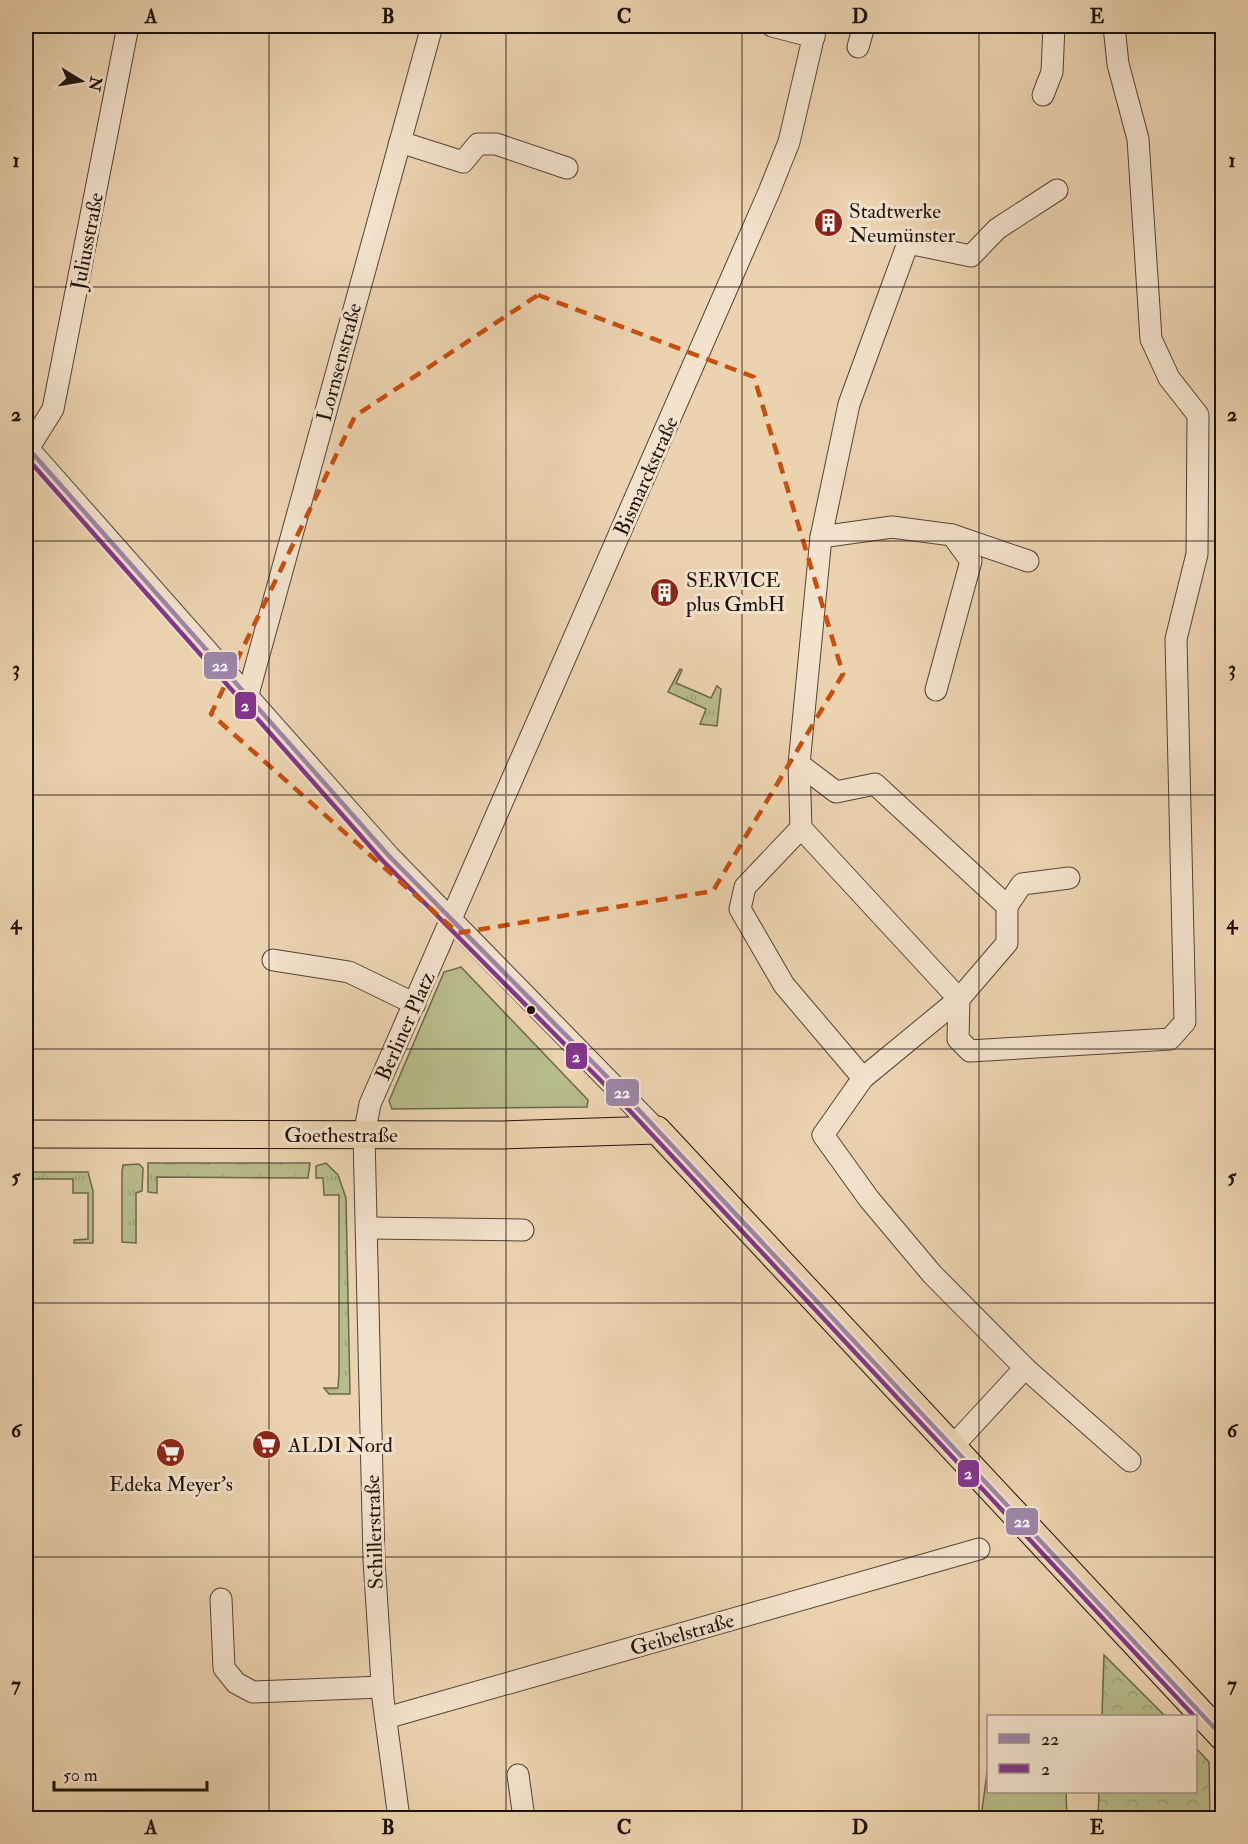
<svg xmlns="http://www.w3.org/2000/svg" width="1248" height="1844" font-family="'IM FELL Double Pica',serif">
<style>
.grass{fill:url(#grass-tufts);stroke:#6a684c;stroke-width:1.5}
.forest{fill:url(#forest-crowns);stroke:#6a684c;stroke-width:1.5}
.green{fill:#b7bc8b;stroke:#6a684c;stroke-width:1.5}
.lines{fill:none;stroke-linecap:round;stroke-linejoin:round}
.minor-casing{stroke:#524336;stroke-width:23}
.major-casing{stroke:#1e130d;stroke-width:29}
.minor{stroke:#f3e2cc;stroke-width:21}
.major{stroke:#ecd3b0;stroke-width:27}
.bus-1-casing{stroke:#f3e2cc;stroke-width:9}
.bus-2-casing{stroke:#f3e2cc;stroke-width:9}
.bus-1{stroke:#9c86a7;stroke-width:4.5}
.bus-2{stroke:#82368c;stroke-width:4.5}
.marked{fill:none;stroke:#ca4e0c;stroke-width:4.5;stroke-dasharray:12 8;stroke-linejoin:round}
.grid{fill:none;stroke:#1e130d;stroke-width:1.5;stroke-opacity:0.55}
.bus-dot{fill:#1e130d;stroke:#f3e2cc;stroke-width:2}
.labels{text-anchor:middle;stroke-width:6;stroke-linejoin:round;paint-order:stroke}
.poi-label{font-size:21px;fill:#1e130d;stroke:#f3e2cc;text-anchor:start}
.street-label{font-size:21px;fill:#1e130d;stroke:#f3e2cc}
.line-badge{stroke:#f3e2cc;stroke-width:2}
.badge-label{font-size:16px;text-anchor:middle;font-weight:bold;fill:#fff}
.neatline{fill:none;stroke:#1e130d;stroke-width:2}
.grid-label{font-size:20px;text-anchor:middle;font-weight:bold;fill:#1e130d}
</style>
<defs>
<pattern id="grass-tufts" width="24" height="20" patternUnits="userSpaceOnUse" patternTransform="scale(1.5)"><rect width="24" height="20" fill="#b7bc8b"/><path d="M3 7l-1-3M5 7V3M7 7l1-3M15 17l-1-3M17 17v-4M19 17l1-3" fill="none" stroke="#9da177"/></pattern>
<pattern id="forest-crowns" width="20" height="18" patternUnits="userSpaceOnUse" patternTransform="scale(1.5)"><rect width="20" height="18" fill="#b7bc8b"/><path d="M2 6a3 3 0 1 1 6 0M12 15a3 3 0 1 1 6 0" fill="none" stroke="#9da177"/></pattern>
</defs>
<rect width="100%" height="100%" fill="#ecd3b0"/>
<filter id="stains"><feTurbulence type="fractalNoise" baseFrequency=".00333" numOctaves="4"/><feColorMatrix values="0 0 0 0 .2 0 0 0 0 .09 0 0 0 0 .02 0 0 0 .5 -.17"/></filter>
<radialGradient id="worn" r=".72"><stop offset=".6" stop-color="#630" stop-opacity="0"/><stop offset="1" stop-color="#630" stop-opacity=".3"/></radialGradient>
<g class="grass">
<path d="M 680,669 L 682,670 L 676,683 L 711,698 L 717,686 L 721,689 L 717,726 L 700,724 L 706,709 L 668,692 Z"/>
<path d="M 148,1163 L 310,1163 L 308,1178 L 157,1177 L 157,1193 L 148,1192 Z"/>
<path d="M 326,1163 L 338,1175 L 346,1198 L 350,1394 L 329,1394 L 324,1388 L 338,1388 L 339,1372 L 339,1195 L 324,1195 L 323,1178 L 316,1178 L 316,1166 Z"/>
<path d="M 139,1164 L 143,1168 L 142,1191 L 136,1193 L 136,1243 L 122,1242 L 122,1172 L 123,1165 Z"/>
<path d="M 26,1172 L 88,1172 L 93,1191 L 93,1243 L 74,1243 L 74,1240 L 88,1239 L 88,1193 L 73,1193 L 73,1179 L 26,1179 Z"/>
</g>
<g class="forest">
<path d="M 1104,1655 L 1165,1716 L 1102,1716 Z"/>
<path d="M 1196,1748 L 1209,1762 L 1210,1818 L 1098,1818 L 1099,1792 L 1196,1792 Z"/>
</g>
<g class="green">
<path d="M 461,967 L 588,1100 L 587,1107 L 392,1109 L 389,1101 L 444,972 Z"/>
<path d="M 988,1765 L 988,1792 L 1066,1792 L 1067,1818 L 981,1818 Z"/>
</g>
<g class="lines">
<defs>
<g id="minor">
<path d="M 772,26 L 814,37"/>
<path d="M 858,47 L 864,26"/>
<path d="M 1043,95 L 1052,72 L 1054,26"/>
<path d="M 400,142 L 463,162 L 478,144 L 496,144 L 567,168"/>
<path d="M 26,446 L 389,856 L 657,1130"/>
<path d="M 28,449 L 53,409 L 128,26"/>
<path d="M 821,537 L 799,764 L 836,792 L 875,784 L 1007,906 L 1007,943 L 959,999 L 958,1039 L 970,1051 L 1170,1039 L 1185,1022 L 1176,639 L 1197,554 L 1198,415 L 1169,378 L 1151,339 L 1138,139 L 1118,64 L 1114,26"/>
<path d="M 1028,561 L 952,535 L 892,527 L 821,537 L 849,404 L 908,243 L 971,256 L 997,229 L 1057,190"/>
<path d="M 936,690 L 971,561 L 952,535"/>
<path d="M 247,698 L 432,26"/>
<path d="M 799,764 L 801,828 L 959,999 L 863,1078 L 823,1135 L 869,1199 L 932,1274 L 1025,1368 L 952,1447"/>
<path d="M 801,828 L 745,887 L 740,909 L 784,985 L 863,1078"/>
<path d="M 1007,906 L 1022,884 L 1069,878"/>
<path d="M 273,960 L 349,972 L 415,1004"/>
<path d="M 368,1228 L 523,1230"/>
<path d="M 1025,1368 L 1130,1461"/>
<path d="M 221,1599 L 224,1668 L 236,1683 L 253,1692 L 382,1687"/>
<path d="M 386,1718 L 979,1549"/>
<path d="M 518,1775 L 524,1818"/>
<path d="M 399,1818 L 383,1699 L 374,1560 L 364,1135 L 370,1104 L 769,192 L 789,142 L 816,26"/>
</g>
<path id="major" d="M 26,1134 L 503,1135 L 657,1130 L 1222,1736"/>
</defs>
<use href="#minor" class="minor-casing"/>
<use href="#major" class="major-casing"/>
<use href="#minor" class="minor"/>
<use href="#major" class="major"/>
<defs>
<path id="bus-1" d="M 26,446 L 389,856 L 622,1092 L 1222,1736"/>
<path id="bus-2" d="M 26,457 L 383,861 L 617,1097 L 1194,1716"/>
</defs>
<use href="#bus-1" class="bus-1-casing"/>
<use href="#bus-2" class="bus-2-casing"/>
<use href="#bus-1" class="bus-1"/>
<use href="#bus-2" class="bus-2"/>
</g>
<path class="marked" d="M 538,295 L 754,377 L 843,674 L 713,891 L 458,933 L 211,714 L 355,416 Z"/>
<path class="grid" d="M 269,26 L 269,1818M 506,26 L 506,1818M 742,26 L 742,1818M 979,26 L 979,1818M 26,287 L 1222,287M 26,541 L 1222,541M 26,795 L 1222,795M 26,1049 L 1222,1049M 26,1303 L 1222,1303M 26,1557 L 1222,1557"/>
<defs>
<symbol id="building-disc" viewBox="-11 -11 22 22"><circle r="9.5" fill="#8f2418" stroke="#f3e2cc"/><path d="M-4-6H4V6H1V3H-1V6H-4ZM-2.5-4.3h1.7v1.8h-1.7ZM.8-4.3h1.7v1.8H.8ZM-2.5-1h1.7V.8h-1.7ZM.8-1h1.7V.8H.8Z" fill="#fff"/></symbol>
<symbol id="supermarket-disc" viewBox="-11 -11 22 22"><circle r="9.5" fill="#8f2418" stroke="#f3e2cc"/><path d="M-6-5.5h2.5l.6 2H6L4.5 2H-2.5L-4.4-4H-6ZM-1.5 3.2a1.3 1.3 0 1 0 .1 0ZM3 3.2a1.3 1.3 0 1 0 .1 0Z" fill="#fff"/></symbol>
</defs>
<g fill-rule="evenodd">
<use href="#building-disc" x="812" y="206" width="33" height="33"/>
<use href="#building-disc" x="648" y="576" width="33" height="33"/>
<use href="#supermarket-disc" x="250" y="1428" width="33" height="33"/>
<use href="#supermarket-disc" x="154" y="1436" width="33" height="33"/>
</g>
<circle class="bus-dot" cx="531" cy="1010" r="5"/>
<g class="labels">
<g class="poi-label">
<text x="849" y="218">Stadtwerke<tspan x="849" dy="24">Neumünster</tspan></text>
<text x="686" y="587">SERVICE<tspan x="686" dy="24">plus GmbH</tspan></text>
<text x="288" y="1452">ALDI Nord</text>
<text x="171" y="1491" text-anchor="middle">Edeka Meyer's</text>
</g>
<g class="street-label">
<text transform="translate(87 241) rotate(-79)" y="7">Juliusstraße</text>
<text transform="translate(339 362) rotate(-75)" y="7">Lornsenstraße</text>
<text transform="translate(646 476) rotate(-66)" y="7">Bismarckstraße</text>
<text transform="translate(405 1026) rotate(-66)" y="7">Berliner Platz</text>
<text x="341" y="1142">Goethestraße</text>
<text transform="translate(374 1532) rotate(-92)" y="7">Schillerstraße</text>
<text transform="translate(682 1634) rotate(-16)" y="7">Geibelstraße</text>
</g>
</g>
<g class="line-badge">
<rect x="203" y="651" width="35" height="29" rx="6" fill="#9c86a7"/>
<rect x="234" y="691" width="23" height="29" rx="6" fill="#82368c"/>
<rect x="565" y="1042" width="23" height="28" rx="6" fill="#82368c"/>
<rect x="605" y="1078" width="35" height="29" rx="6" fill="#9c86a7"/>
<rect x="957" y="1459" width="23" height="29" rx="6" fill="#82368c"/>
<rect x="1005" y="1507" width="34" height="29" rx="6" fill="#9c86a7"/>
</g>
<g class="badge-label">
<text x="220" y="671">22</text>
<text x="245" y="711">2</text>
<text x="576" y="1062">2</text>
<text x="622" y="1098">22</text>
<text x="968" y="1479">2</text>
<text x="1022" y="1527">22</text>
</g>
<rect width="1248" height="1844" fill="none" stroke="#ecd3b0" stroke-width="66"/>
<rect x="987" y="1715" width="210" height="78" fill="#f3e2cc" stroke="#9e8f80" stroke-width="1.5"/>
<rect x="999" y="1734" width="30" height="9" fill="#9c86a7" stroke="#9e8f80" stroke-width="1.5"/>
<text x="1041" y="1745" font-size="18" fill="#1e130d">22</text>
<rect x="999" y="1764" width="30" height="9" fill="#82368c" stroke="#9e8f80" stroke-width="1.5"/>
<text x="1041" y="1775" font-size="18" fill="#1e130d">2</text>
<g transform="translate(81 81) rotate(101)" stroke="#f3e2cc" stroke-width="4.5" paint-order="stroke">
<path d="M0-4.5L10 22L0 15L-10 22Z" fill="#1e130d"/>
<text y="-9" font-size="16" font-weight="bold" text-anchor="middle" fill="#1e130d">N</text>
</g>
<path d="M54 1781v9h153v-9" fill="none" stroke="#1e130d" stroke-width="3"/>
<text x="63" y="1781" font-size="18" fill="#1e130d" stroke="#f3e2cc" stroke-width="4.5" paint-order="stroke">50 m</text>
<rect x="33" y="33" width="1182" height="1778" class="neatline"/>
<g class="grid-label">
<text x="151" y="23">A</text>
<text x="388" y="23">B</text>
<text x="624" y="23">C</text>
<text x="860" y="23">D</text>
<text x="1097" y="23">E</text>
<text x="16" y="167">1</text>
<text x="1232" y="167">1</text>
<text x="16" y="421">2</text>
<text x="1232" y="421">2</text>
<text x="16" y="675">3</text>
<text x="1232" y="675">3</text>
<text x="16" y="929">4</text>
<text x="1232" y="929">4</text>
<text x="16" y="1183">5</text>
<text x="1232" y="1183">5</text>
<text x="16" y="1437">6</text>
<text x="1232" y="1437">6</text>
<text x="16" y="1691">7</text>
<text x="1232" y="1691">7</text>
<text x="151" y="1834">A</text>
<text x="388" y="1834">B</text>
<text x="624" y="1834">C</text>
<text x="860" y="1834">D</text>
<text x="1097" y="1834">E</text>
</g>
<rect width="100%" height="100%" filter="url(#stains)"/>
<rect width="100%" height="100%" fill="url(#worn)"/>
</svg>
